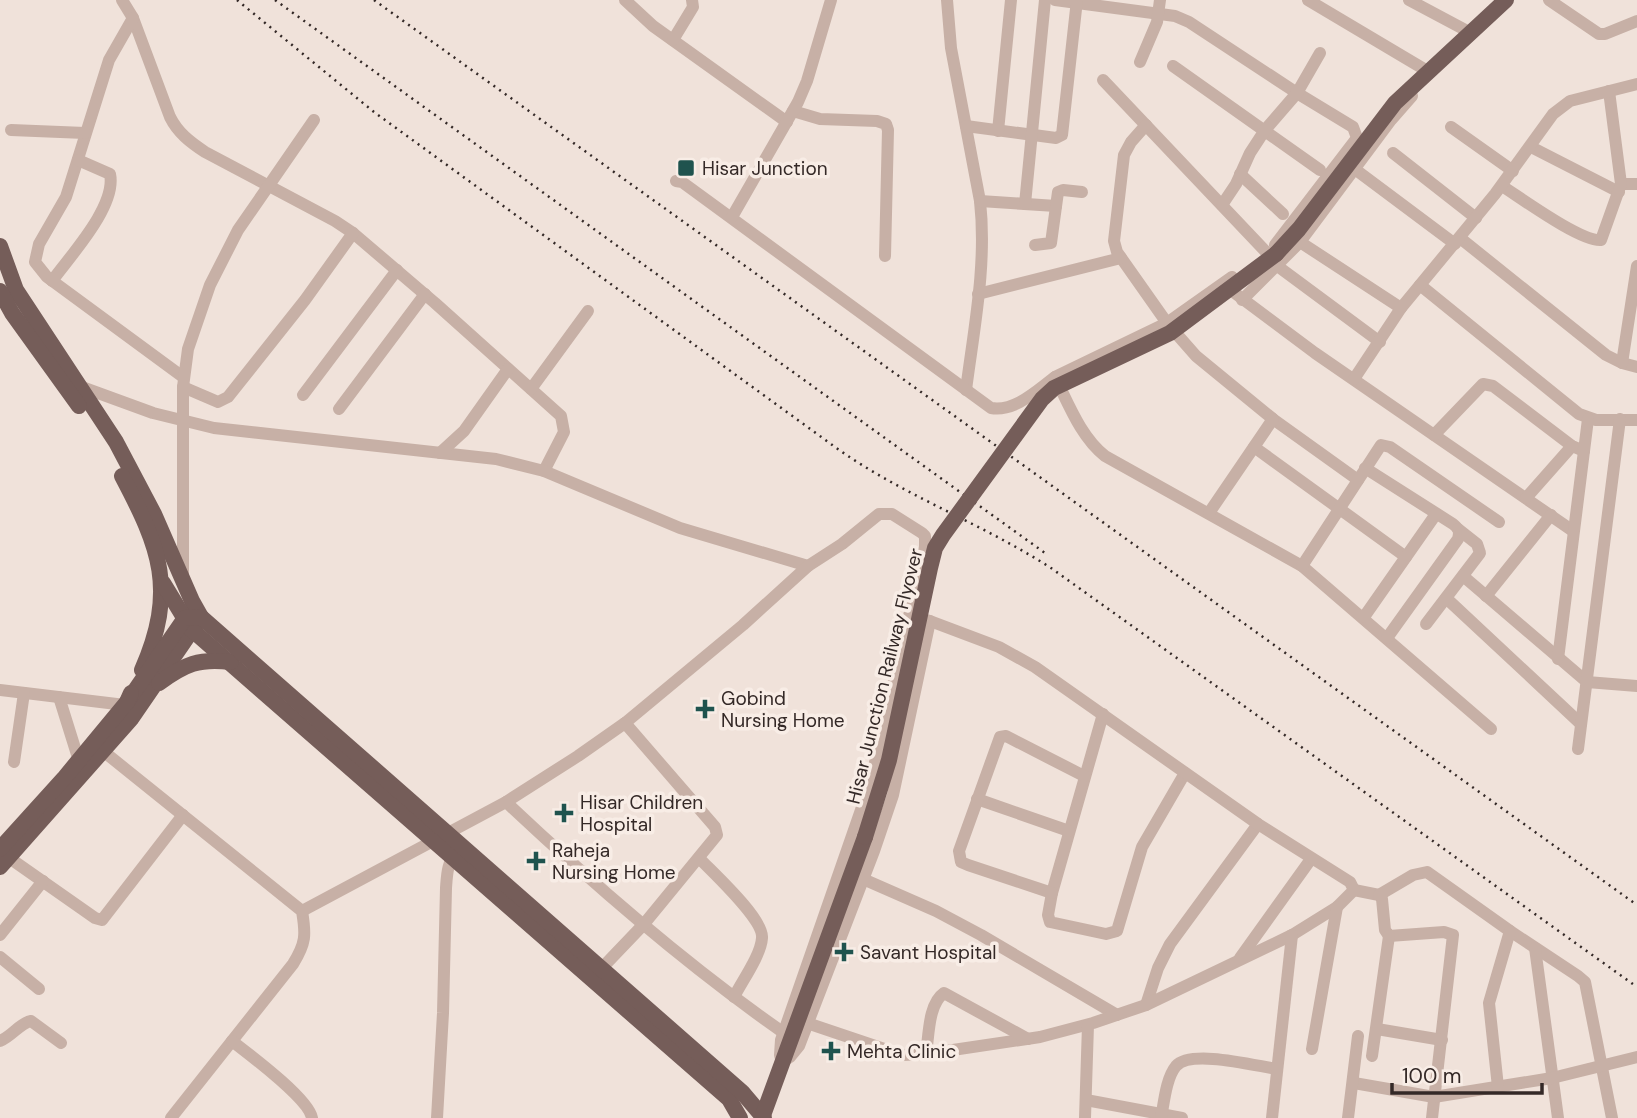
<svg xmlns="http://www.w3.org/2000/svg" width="1637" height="1118" font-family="'DM Sans',sans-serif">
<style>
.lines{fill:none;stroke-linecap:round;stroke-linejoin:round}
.minor{stroke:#c7b0a6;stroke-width:12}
.major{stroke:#755d59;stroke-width:16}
.rail{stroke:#342927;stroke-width:2.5;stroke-dasharray:2 5;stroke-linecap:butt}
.major-bridge{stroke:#755d59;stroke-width:16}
.poi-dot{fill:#1f534e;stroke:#f8ede6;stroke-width:2.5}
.labels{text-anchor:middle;stroke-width:7;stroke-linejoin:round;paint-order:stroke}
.poi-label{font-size:19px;fill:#342927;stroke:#f8ede6;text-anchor:start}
.street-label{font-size:19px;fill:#342927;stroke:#f8ede6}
</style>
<rect width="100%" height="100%" fill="#f0e2da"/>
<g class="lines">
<g class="minor">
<path d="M 122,0 L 133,18 L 170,117 C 178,133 190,142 205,152 L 335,221 L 353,233 L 435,303 L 561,416 L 564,432 L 544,471"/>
<path d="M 625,0 L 653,26 L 787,122"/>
<path d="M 947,0 L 951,48 L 980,201 C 987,264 974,328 966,390"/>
<path d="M 1055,0 L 1175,16 L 1189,22 L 1297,93 L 1353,127 L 1357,138 L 1275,245"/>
<path d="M 1308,0 L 1429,72"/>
<path d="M 1409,0 L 1471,33"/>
<path d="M 1549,0 L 1599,34 L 1605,34 L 1637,21"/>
<path d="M 133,18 L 109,60 L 66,197 L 39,244 L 35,262 L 47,277 L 183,377"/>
<path d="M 673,40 L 693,7 L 692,0"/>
<path d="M 1140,62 L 1157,22 L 1160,0"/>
<path d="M 1173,66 L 1320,170"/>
<path d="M 1103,80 L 1267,253"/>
<path d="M 793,111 L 820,119 L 877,121 L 886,124 L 888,130 L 885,256"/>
<path d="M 1146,125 L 1131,142 L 1124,155 L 1114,241 L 1117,252 L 1167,323 L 1196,356 L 1273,419 L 1358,480"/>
<path d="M 966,126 L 1056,138 L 1062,135 L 1077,0"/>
<path d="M 1451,127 L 1513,171"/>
<path d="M 11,130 L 85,133"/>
<path d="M 998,131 L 1011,0"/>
<path d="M 1531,147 L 1619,192"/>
<path d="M 1393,153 L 1476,218"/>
<path d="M 1356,170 L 1455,244"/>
<path d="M 1240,174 L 1283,214"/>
<path d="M 676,181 L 682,182 L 991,408 C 1015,412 1036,391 1055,377 C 1069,405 1081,437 1105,456 L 1302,566 L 1491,729"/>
<path d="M 1621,184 L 1637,184"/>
<path d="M 1502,186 C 1521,198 1581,242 1601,240 L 1621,184 L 1609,91"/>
<path d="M 980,201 L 1056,206"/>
<path d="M 1025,204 L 1045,0"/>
<path d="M 1222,205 L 1236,184 L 1250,153 L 1265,130 L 1297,93 L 1320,53"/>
<path d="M 732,217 L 798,102 L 807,81 L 831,0"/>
<path d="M 1460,238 L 1606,355 L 1622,363 L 1637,367"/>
<path d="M 1300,242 L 1401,308"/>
<path d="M 1035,245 L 1051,243 L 1058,192 L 1063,190 L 1082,192"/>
<path d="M 1276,265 L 1380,342"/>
<path d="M 52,281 C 70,256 117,206 110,174 L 78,160"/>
<path d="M 1224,285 L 1315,353 L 1573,531"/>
<path d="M 1420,285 L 1579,414 L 1596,420 L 1637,420"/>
<path d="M 978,294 L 1121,258"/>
<path d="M 1242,300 L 1300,242 L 1391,120 L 1412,96"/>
<path d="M 1622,363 L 1637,266"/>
<path d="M 1055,377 L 1167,323 L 1232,277"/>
<path d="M 1354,379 L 1401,308 L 1495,194 L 1553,114 L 1570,101 L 1637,84"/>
<path d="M 79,386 L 153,413 L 214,428 L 496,459 L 544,471 L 680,528 L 808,566"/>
<path d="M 183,387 L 218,402 L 228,397 L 305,300 L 353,233"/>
<path d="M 531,389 L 588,311"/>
<path d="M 303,395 L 397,270"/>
<path d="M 339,409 L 425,294"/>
<path d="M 1434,435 L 1483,384 L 1493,386 L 1572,446 L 1584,451"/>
<path d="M 1254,447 L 1406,557"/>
<path d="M 440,453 L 464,431 L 508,369"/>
<path d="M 1365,468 L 1453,524 C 1459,529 1460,531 1458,539 L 1387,638"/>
<path d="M 1526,498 L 1572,446"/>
<path d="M 1209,513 L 1273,419"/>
<path d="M 1302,566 L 1381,445 L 1390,447 L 1499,522"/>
<path d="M 183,575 L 183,387 L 188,349 L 210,285 L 238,230 L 314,120"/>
<path d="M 1463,576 L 1587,682 L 1637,686"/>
<path d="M 1486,596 L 1551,515"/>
<path d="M 1446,598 L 1581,724"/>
<path d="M 1364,617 L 1436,514"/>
<path d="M 1426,624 L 1480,553 L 1477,544 L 1458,529"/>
<path d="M 1558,659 L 1588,419"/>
<path d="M 0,690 L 125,705"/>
<path d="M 59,697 L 79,761"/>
<path d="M 1103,714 L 1052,893 L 1048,915 L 1050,922 L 1106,934 L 1117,931 L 1142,847 L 1185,773"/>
<path d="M 1578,749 L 1620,419"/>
<path d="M 103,751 L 302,911 C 306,935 306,943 293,964 L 171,1118"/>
<path d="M 14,762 L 24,693"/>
<path d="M 977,799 L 1069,831"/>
<path d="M 506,802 C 593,884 685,964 784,1033"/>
<path d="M 8,857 L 95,918 L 102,920 L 183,815"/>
<path d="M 699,858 C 713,873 764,919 762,938 C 761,955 742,981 734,997"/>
<path d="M 863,879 L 936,911 L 981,935 L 1117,1015"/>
<path d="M 1354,890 L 1379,895 L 1382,899 L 1385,930 L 1389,936 L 1444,932 L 1453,935 L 1432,1118"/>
<path d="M 1052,893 L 968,865 L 961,862 L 959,851 L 1000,737 L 1006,736 L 1084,776"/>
<path d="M 1379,895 L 1413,875 L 1427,872 L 1510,931 L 1578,976 L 1585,982 L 1612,1118"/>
<path d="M 302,911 L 506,802 L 578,756 L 625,723 L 743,625 L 808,566 L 842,544 L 879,514 L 892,514 L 922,533 L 925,536 L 925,547 L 870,784 L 781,1040 L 780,1055 L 782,1062 L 790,1057 L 799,1046 L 874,851 L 893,795 L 930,621 L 911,616"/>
<path d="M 0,935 L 43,881"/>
<path d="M 1535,948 L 1558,1118"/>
<path d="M 0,957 L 39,989"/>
<path d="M 1240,958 L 1311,859"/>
<path d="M 601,969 L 644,924 L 717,835 L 715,827 L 625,723"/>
<path d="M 1146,1005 L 1158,968 L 1170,944 L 1258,824"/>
<path d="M 807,1023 L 902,1055 L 926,1054 L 1040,1037 L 1093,1023 L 1146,1005 L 1292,935 L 1337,907 L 1354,890 L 1350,882 L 1258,824 L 1035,667 L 999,647 L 930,621"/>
<path d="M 1377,1029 L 1442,1040"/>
<path d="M 0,1041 C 12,1036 20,1023 31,1021 L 61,1043"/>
<path d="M 232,1041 C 250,1055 309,1099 312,1118"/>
<path d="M 1312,1049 L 1337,907"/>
<path d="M 926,1054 C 929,1036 928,1004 944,993 L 1028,1039"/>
<path d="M 1372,1056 L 1389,936"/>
<path d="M 1354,1083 L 1434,1097 L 1552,1078 L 1637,1057"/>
<path d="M 1498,1087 L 1489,1003 L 1510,931"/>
<path d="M 1086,1100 L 1182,1118"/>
<path d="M 437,1118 L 443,1013 L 446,888 C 447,875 447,862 457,852"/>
<path d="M 1085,1118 L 1088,1025"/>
<path d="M 1161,1118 C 1164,1103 1166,1078 1176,1066 C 1191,1049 1256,1066 1277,1069"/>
<path d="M 1272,1118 L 1292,935"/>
<path d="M 1348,1118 L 1358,1036"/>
</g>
<g class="major">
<path d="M 0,246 L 16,290 L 116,442 L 154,514 L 192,601 L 201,617 L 131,719 L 0,867"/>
<path d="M 1276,254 L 1299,229 L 1395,103 L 1506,0"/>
<path d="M 0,291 L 12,313 L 79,406"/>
<path d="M 122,476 C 160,548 177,590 142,670"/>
<path d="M 163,583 L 191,629 L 729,1099 L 740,1118"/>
<path d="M 159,683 C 185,664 199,658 231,662"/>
<path d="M 127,702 L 185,618 L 201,617 L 742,1092 L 764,1118"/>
<path d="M 0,849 L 65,777 L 127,702 L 131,693"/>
<path d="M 762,1118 L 865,837"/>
</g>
<g class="rail">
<path d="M 237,0 L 374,112 L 835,447 C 902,495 981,523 1051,568 L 1637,987"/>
<path d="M 275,0 L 1045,553"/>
<path d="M 374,0 L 1637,905"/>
</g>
<path class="major-bridge" d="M 865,837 L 889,760 L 930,568 L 935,548 L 943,535 L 1042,399 L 1054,388 L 1170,333 L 1276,254"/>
</g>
<g class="poi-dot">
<rect x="677" y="159" width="18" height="18" rx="3.5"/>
<path d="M701.5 698.5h7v7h7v7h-7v7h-7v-7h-7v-7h7z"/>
<path d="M560.5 802.5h7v7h7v7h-7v7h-7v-7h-7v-7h7z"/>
<path d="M532.5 850.5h7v7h7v7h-7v7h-7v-7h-7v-7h7z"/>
<path d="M840.5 941.5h7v7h7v7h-7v7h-7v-7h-7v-7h7z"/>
<path d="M827.5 1040.5h7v7h7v7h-7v7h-7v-7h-7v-7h7z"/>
</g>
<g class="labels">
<g class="poi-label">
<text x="702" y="175">Hisar Junction</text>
<text x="721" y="705">Gobind<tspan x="721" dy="22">Nursing Home</tspan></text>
<text x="580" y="809">Hisar Children<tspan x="580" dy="22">Hospital</tspan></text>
<text x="552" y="857">Raheja<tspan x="552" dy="22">Nursing Home</tspan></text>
<text x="860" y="959">Savant Hospital</text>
<text x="847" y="1058">Mehta Clinic</text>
</g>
<g class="street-label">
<text transform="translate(884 676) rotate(-76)" y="7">Hisar Junction Railway Flyover</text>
</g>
</g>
<path d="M1392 1083v10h150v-10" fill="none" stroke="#342927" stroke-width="3.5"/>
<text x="1402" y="1083" font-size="21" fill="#342927" stroke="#f8ede6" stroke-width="5" paint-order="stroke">100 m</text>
</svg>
